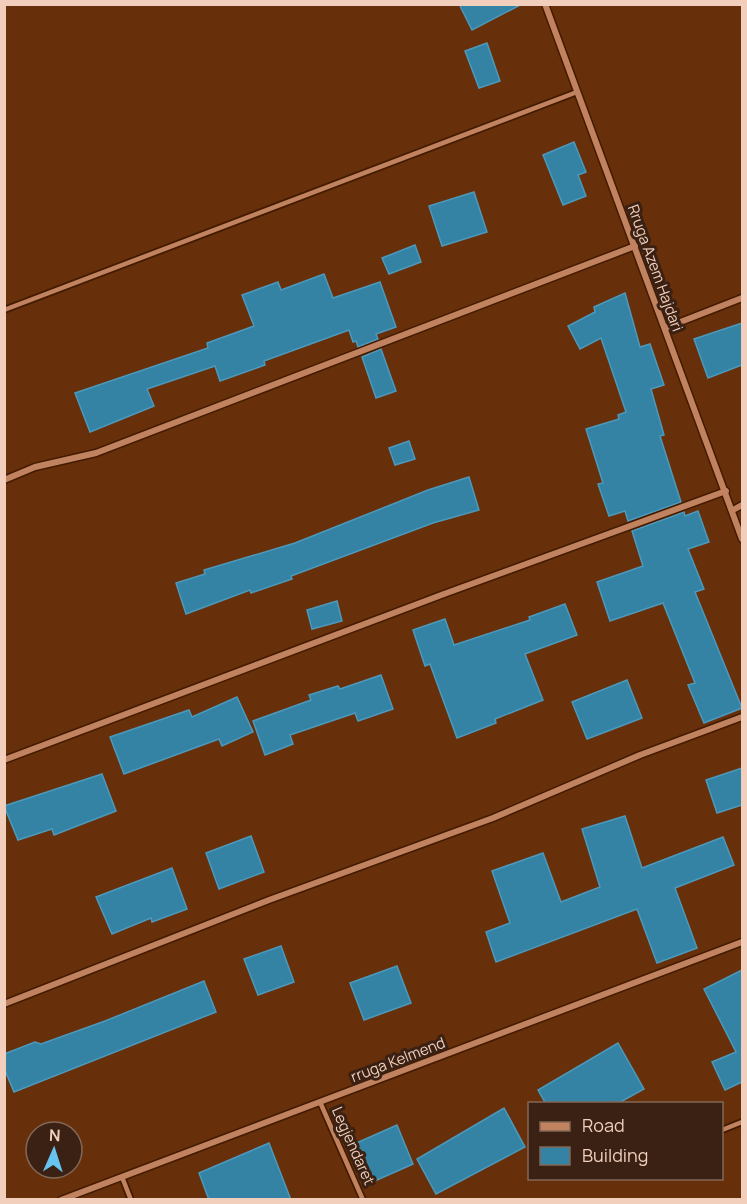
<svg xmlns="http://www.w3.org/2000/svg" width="747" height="1204" font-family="Manrope,sans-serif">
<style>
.building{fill:#3483a5;stroke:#4c99bc;stroke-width:1.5}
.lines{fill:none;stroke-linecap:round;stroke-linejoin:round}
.lane-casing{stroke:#441b00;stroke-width:8}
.street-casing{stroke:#441b00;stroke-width:9}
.lane{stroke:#c1825f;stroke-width:4.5}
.street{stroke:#c1825f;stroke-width:6}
.labels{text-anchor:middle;stroke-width:6;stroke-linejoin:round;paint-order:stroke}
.street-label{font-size:15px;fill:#f1cfbc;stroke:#3a2113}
</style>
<rect width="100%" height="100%" fill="#67300a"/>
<g class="building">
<path d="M 459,4 L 522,4 L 472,30 Z"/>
<path d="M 487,43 L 500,81 L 479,88 L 465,51 Z"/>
<path d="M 574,142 L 586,172 L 578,175 L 586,196 L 563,205 L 543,155 Z"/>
<path d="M 474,192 L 487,232 L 442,246 L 429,206 Z"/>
<path d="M 415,245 L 421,262 L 389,274 L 382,258 Z"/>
<path d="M 324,274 L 333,298 L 380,282 L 396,327 L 376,334 L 378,339 L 358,347 L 356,341 L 353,342 L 349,330 L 264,361 L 265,365 L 220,381 L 215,366 L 147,389 L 154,406 L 90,432 L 75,393 L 208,348 L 207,343 L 254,326 L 242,295 L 278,282 L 281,290 Z"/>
<path d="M 625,293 L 640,347 L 650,344 L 664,385 L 651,389 L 664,435 L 660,436 L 681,502 L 628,521 L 625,511 L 609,516 L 598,484 L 603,483 L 586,429 L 619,419 L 618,415 L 626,412 L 601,338 L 580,349 L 568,326 L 595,312 L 594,307 Z"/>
<path d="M 742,323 L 742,365 L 708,378 L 694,339 Z"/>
<path d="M 381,349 L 396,391 L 376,398 L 362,357 Z"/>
<path d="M 409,441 L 415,459 L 395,465 L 389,448 Z"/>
<path d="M 469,477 L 479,510 L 433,523 L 291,576 L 292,579 L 251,593 L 250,590 L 186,614 L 176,583 L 205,574 L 204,570 L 295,543 L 428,490 Z"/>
<path d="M 698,511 L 709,542 L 688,549 L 704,589 L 695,592 L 742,708 L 704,723 L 688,685 L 695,683 L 663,603 L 610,621 L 597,582 L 643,566 L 632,531 L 684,512 L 685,516 Z"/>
<path d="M 337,601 L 342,621 L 312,629 L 307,610 Z"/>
<path d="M 565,604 L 577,635 L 525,654 L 543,700 L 495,719 L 496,723 L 457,738 L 430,664 L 425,666 L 413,630 L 445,619 L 454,645 L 530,620 L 529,617 Z"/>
<path d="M 381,675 L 393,709 L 358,721 L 355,713 L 290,735 L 293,744 L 265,755 L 253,721 L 311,700 L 309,695 L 338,686 L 340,689 Z"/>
<path d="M 627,680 L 642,718 L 587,739 L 572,702 Z"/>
<path d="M 237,697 L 253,732 L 222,746 L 219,739 L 124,774 L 110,737 L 189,710 L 192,717 Z"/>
<path d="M 742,768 L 742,805 L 717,813 L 706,780 Z"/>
<path d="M 102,774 L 116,811 L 54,835 L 52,829 L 18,840 L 4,806 Z"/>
<path d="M 625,816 L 642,868 L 723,837 L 734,865 L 675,888 L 697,948 L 657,963 L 637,909 L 496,962 L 486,932 L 510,923 L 492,871 L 543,853 L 561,902 L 600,887 L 582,829 Z"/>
<path d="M 251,836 L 264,872 L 219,889 L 206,853 Z"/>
<path d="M 172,868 L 187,909 L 152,922 L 151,918 L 112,934 L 96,897 Z"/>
<path d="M 281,946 L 294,982 L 258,995 L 244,959 Z"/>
<path d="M 397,966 L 411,1003 L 364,1020 L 350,983 Z"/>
<path d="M 742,970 L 742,1082 L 725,1090 L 712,1062 L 736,1052 L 704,989 Z"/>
<path d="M 204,981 L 216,1012 L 14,1092 L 4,1068 L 4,1054 L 35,1042 L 41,1044 L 105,1021 Z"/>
<path d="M 618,1043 L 644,1089 L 617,1104 L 546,1104 L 538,1090 Z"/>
<path d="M 504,1108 L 525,1147 L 436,1194 L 417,1159 Z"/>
<path d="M 397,1125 L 413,1164 L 368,1184 L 352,1145 Z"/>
<path d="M 269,1143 L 291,1200 L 209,1200 L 199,1173 Z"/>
</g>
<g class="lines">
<defs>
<g id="lane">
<path d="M 4,310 L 577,92"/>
<path d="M 320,1102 L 363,1200"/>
<path d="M 722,1130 L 742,1122"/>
<path d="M 122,1177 L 131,1200"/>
</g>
<g id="street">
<path d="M 545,4 L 742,539"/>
<path d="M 665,328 L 742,298"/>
<path d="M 4,480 L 35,467 L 96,453 L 635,246"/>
<path d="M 733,510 L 742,505"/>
<path d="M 4,760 L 444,594 L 726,491"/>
<path d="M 4,1004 L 269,900 L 493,818 L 640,755 L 742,717"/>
<path d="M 61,1200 L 742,942"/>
</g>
</defs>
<use href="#lane" class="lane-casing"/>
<use href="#street" class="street-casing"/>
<use href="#lane" class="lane"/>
<use href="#street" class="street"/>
</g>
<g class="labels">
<g class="street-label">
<text transform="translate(655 268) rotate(70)" y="5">Rruga Azem Hajdari</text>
<text transform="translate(398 1060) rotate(-21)" y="5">rruga Kelmend</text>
<text transform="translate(353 1146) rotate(66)" y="5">Legjendaret</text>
</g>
</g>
<rect width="747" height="1204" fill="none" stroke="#f1cfbc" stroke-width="12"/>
<rect x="528" y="1102" width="195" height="78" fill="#3a2113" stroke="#836757" stroke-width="1.5"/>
<rect x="540" y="1122" width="30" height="9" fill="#c1825f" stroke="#836757" stroke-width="1.5"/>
<text x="582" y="1132" font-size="18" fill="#f1cfbc">Road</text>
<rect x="540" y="1147" width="30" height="18" fill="#3483a5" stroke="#836757" stroke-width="1.5"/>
<text x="582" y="1162" font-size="18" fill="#f1cfbc">Building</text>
<g transform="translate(54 1150) rotate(3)"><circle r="28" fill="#3a2113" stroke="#836757" stroke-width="1.5"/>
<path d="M0-4.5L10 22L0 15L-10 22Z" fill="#66c4ef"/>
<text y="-9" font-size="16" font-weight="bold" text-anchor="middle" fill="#f1cfbc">N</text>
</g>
</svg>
